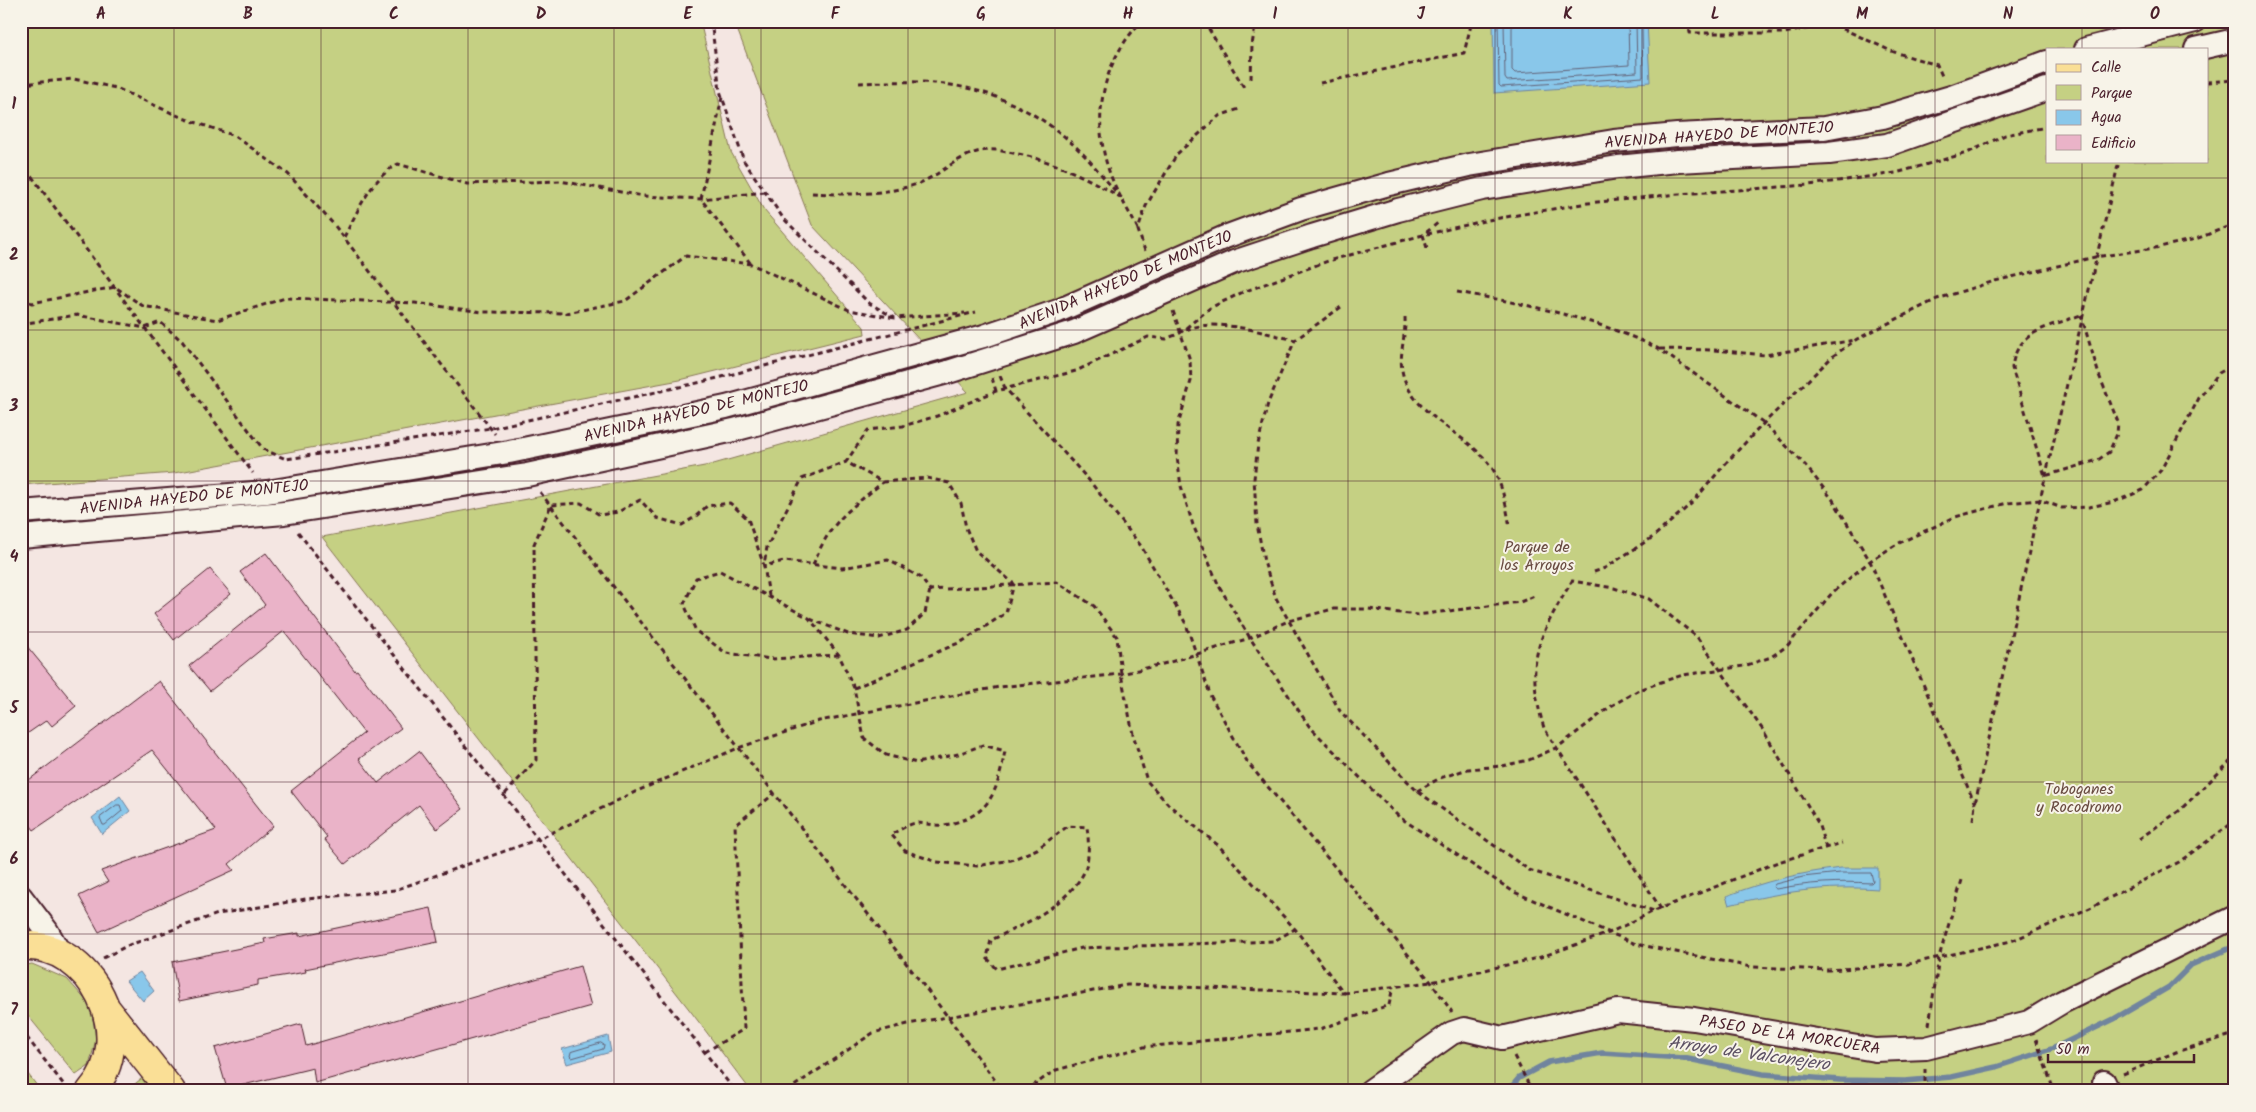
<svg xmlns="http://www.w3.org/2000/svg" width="2256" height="1112" font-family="Kalam,sans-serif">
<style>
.green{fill:#c5d083;stroke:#887857;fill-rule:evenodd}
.water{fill:#89c7ea;stroke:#70849e}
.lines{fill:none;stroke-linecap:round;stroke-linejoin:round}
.shore{stroke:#636277;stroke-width:1}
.stream{stroke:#70849e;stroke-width:5.5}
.building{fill:#eab3c8;stroke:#4a1f2b}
.minor-casing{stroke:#4a1f2b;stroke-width:26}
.major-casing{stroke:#4a1f2b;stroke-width:31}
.path{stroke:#4a1f2b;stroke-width:3;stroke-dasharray:5 4;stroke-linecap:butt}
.minor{stroke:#f7f3e8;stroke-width:22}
.major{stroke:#fadf96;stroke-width:28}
.grid{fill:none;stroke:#4a1f2b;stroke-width:1;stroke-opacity:0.55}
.labels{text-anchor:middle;stroke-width:4;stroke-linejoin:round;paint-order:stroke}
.street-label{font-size:16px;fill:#4a1f2b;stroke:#f7f3e8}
.park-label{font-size:16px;fill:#694b41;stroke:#f7f3e8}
.water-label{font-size:18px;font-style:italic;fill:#5d5164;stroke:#f7f3e8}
.neatline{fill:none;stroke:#4a1f2b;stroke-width:2}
.grid-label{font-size:16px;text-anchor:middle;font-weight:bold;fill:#4a1f2b}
</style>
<rect width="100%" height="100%" fill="#f4e6e2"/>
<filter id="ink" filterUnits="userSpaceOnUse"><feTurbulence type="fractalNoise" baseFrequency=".02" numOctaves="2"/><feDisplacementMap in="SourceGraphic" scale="10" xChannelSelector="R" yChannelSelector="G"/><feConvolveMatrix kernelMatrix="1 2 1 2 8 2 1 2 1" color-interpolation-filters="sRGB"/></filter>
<g filter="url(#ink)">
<g class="green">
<path d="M 21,21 L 700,21 L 731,152 L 764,210 L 864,327 L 865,334 L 680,380 L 174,473 L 21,485 Z"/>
<path d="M 734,21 L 2235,21 L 2235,1091 L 751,1091 L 692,1013 L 322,537 L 710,465 L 968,392 L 812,225 ZM 2047,49 L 2207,49 L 2207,161 L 2047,161 Z"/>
<path d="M 32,964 L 67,979 L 91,1006 L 96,1039 L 89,1066 L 76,1075 L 21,1007 L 21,966 Z"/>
<path d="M 21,1065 L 41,1091 L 21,1091 Z"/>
<path d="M 146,1075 L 158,1091 L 126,1091 Z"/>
</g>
<g class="water">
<path d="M 1493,21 L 1647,21 L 1650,82 L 1494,93 Z"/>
<path d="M 120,796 L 130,811 L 102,834 L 92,818 Z"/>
<path d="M 1841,868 L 1878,868 L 1878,889 C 1825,885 1781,892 1729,905 L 1726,896 C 1766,881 1798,873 1841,868 Z"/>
<path d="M 140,972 L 154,991 L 143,1001 L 126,981 Z"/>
<path d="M 608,1036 L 611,1052 L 567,1064 L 562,1049 Z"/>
</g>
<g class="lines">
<g class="shore">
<path d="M 1498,21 L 1499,85 L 1501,87 L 1643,77 L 1642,21"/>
<path d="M 1504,21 L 1505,78 L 1507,81 L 1637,72 L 1636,21"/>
<path d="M 1512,21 L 1512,70 L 1515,73 L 1629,65 L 1628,21"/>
<path d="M 117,805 L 120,805 L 122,811 L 105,825 L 103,825 L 100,818 Z"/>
<path d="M 1841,873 L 1871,873 L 1873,881 L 1871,883 C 1838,881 1808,883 1776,889 L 1773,887 L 1775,884 L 1803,877 Z"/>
<path d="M 601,1043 L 604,1045 L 603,1049 L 572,1058 L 570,1056 L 571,1052 Z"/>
</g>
<path class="stream" d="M 1508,1091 L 1519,1078 L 1549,1062 L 1602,1053 L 1683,1058 L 1763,1074 L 1840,1080 L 1905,1081 L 1951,1077 L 1996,1067 L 2054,1048 L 2114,1019 L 2169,987 L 2191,965 L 2235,946"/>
</g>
<g class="building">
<path d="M 266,553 L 355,671 L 357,670 L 401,728 L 359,759 L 378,783 L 419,751 L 463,809 L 437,829 L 419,805 L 345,864 L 324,839 L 327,837 L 291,791 L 364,733 L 284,631 L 210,691 L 189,666 L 265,605 L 240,572 Z"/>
<path d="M 210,569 L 231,594 L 174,640 L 154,614 Z"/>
<path d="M 21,639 L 76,706 L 52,726 L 47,720 L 21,738 Z"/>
<path d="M 159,681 L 273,826 L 229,864 L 234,870 L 99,932 L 79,896 L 108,882 L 101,871 L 216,830 L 152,750 L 34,830 L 21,813 L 21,786 Z"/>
<path d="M 431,908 L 438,942 L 305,969 L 306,972 L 258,980 L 258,985 L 179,1001 L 172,962 L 265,943 L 264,939 L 299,933 L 299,936 Z"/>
<path d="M 580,966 L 591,1006 L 315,1083 L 313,1068 L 227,1089 L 215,1048 L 301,1024 L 306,1046 Z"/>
</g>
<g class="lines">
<defs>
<g id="minor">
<path d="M 2086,49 L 2195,21"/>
<path d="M 2196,49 L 2235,40"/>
<path d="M 21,512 L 267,492 L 509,452 L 726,407 L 984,336 L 1058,311 L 1225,237 L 1301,209 L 1389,184 L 1469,165 L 1614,141 L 1677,135 L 1824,128 L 1883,117 L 1951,97 L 2047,62"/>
<path d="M 21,537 L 284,513 L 527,475 L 734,430 L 948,372 L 1074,332 L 1234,262 L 1312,236 L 1398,210 L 1482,189 L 1618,167 L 1678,161 L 1829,153 L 1887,145 L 2047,89"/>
<path d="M 21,897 L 47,931 L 61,955"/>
<path d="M 2104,1082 L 2108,1091"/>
<path d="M 1370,1091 L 1452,1033 L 1464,1029 L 1502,1038 L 1618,1011 L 1694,1019 L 1875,1050 L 1926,1048 L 2029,1022 L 2062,1002 L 2235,917"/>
</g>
<g id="major">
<path d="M 21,946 C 92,941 139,1038 91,1091"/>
<path d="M 107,1010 L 171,1091"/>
</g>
</defs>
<use href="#minor" class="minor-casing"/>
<use href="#major" class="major-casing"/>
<g class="path">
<path d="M 711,21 L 720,91 L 744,161 L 783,218 L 869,303 L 895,318 L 965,313"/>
<path d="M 1204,21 L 1245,89"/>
<path d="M 1688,21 L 1690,33 L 1784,33 L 1848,21"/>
<path d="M 1826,21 L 1891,51 L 1937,65 L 1943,78"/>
<path d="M 1251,79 L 1252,45 L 1256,21"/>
<path d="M 2207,82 L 2235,80"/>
<path d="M 859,83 C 889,82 921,80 951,85 C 997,92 1043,115 1076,147 C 1092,162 1105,180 1120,196"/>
<path d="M 1320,83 L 1464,53 L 1472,21"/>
<path d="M 21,84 L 74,79 L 116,88 L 183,118 L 235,136 L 288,174 L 335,226 L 495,434"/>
<path d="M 722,97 L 701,199 L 751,264"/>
<path d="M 21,162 L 253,473"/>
<path d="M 812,193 C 844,195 886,195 917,184 C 942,175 960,152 988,150 C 994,149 1001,151 1007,152 C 1049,158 1086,177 1122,198"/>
<path d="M 1138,229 C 1128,210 1116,191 1109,171 C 1091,118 1102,61 1142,21"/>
<path d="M 344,237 C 358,211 371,178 398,164 L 467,184 L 560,181 L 643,196 L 701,199 L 765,192"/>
<path d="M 1427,248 L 1423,235 L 1439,222"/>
<path d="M 1145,251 L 1138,230 L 1146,206 L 1177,154 L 1219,116 L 1242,108"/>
<path d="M 1457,292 C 1526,304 1596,318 1659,349 L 1764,423 L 1805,465 L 1833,500 L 1870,561 L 1975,804"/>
<path d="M 21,299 L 32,303 L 115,287 L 143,306 L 217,320 L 285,298 L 415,303 L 483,312 L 567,313 L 625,301 L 686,256 L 751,264 L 849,310 L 895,318"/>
<path d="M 1341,307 L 1295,340 L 1268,403 L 1258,444 L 1254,479 L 1257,524 L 1264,562 L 1276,598 L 1340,711 L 1417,791 L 1529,870 L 1654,911"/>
<path d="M 1173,311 L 1190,360 L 1191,381 L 1178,425 L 1177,457 L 1181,486 L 1193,525 L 1219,586 L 1250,638 L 1309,726 L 1399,817 L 1514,892 L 1636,944 L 1751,967 L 1829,970 L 1909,964 L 2011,941 L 2090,908 L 2179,862 L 2235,821"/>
<path d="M 2081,315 L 2099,375 L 2118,422 L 2117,434 L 2109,452 L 2098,460 L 2045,476 L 2012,368 C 2016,330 2050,327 2081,315 Z"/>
<path d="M 1405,317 C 1406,337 1398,355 1403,375 C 1415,417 1465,432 1490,465 C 1503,483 1506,506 1510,527"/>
<path d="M 21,324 L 77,315 L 145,328 L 160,322 L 182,341 L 263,449 L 286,459 L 491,428 L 702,382 L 976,312"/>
<path d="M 1186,330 C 1215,317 1264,333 1295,340"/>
<path d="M 1660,349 L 1714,350 L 1765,355 L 1855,340"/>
<path d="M 1000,376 L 1005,388 L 1088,479 L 1141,546 L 1186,624 L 1211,697 L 1248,763 L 1431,982 L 1452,1012"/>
<path d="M 992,378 L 996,391"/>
<path d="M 540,492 L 948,1017 L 1003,1091"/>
<path d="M 298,532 L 735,1091"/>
<path d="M 813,565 C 830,521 848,511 883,482"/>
<path d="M 1594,572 L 1605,568 L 1653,537 L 1692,503 L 1726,463 L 1764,423 L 1833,356 L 1857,339 L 1937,299 L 1995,281 L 2095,257 L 2155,248 L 2196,239 L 2235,224"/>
<path d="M 769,596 L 764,566 L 767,547 L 802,479 L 846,462"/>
<path d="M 810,619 L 848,634 L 879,638 L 907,630 L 925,613 L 930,590"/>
<path d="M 839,655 L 771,659 L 726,653 L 696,631 L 684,604 L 696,578 L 720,571 L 809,618 L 839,655 L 854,688 L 864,738 L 886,755 L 917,763 L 958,754 L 983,745 L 1005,751 C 997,793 990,817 944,825 C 935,826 925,823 916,823 C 908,824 899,831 891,834 L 905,851 L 937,862 L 977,866 L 1011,860 L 1037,849 L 1068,826 L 1087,827 C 1089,842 1090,863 1082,876 C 1062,908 1023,925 991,940 L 987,958 L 997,969 L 1082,948 L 1274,941 L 1295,929"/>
<path d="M 854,688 L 963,641 L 1006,613 L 1014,584 L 976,551 L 966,528 L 961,503 L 949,483 L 927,478 L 883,482 L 846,462 L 868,430 L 903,426 L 937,416 L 996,391 L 1076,371 L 1148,337 L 1166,339 L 1180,333 L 1210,308 L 1243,292 L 1328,261 L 1423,235 L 1488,220 L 1588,203 L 1679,194 L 1809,185 L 1896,173 L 1967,153 L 2005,135 L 2047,127"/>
<path d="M 1417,791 L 1440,778 L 1468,769 L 1502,766 L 1529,760 L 1558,747 L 1611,706 L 1637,691 L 1658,683 L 1683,675 L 1744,666 L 1771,657 L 1787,646 L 1833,592 L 1870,561 L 1897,544 L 1955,517 L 2007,503 L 2040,500 L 2062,508 L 2089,507 L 2114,502 L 2143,490 L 2161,470 L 2199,398 L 2219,373 L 2235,364"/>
<path d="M 505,794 L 536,760 L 534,544 L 551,505 L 581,503 L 600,515 L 618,512 L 640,500 L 657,518 L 682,525 L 695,517 L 707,506 L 730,503 L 748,519 L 764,566 L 784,561 L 842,568 L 888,560 L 920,577 L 930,590 L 1057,582 L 1094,606 L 1117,637 L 1121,674 L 1133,734 L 1147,781 L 1169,805 L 1219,846 L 1295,929 L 1344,993 L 1127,985 L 908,1024 L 873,1033 L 787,1091"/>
<path d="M 1973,820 L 1975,804 L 2040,500 L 2119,161"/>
<path d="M 2139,839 L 2179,811 L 2235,757"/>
<path d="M 1661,909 L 1544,728 C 1524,661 1538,638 1572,581 L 1614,588 L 1649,599 L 1697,637 L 1763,730 L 1818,823 L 1826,848"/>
<path d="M 103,958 L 129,945 L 218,914 L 306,899 L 395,890 L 539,839 L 637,791 L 738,748 L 819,721 L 999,687 L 1121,674 L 1167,663 L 1250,638 L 1288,621 L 1333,609 L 1368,609 L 1417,615 L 1520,602 L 1537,595"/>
<path d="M 1344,993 L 1431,982 L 1538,958 L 1609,933 L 1654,911 L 1778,862 L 1842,843"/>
<path d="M 1929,1025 L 1939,957 L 1962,880"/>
<path d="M 21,1030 L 68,1090"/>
<path d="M 2036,1039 L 2054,1091"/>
<path d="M 705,1052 L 744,1029 L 735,825 L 774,794"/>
<path d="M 1514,1056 L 1532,1091"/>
<path d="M 2123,1074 L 2176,1052 L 2235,1034"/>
<path d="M 1025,1091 L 1056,1070 L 1144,1047 L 1320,1029 L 1389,1005 L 1393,987"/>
<path d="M 1925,1091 L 1925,1069"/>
<path d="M 2070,1091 L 2084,1087"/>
</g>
<use href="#minor" class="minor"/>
<use href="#major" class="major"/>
</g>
</g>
<path class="grid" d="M 174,21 L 174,1091M 321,21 L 321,1091M 468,21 L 468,1091M 614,21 L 614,1091M 761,21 L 761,1091M 908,21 L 908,1091M 1055,21 L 1055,1091M 1201,21 L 1201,1091M 1348,21 L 1348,1091M 1495,21 L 1495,1091M 1642,21 L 1642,1091M 1788,21 L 1788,1091M 1935,21 L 1935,1091M 2082,21 L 2082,49M 2082,161 L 2082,1091M 21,178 L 2235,178M 21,330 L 2235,330M 21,481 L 2235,481M 21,632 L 2235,632M 21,782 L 2235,782M 21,934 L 2235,934"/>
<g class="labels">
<g class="street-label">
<text transform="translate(1719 134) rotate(-4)" y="6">AVENIDA HAYEDO DE MONTEJO</text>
<text transform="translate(1125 279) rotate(-23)" y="6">AVENIDA HAYEDO DE MONTEJO</text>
<text transform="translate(696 410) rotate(-13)" y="6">AVENIDA HAYEDO DE MONTEJO</text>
<text transform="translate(194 496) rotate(-6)" y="6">AVENIDA HAYEDO DE MONTEJO</text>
<text transform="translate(1790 1034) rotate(9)" y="6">PASEO DE LA MORCUERA</text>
</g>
<g class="park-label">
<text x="1537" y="552">Parque de<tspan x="1537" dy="18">los Arroyos</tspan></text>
<text x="2079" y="794">Toboganes<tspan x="2079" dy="18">y Rocodromo</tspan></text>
</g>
<g class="water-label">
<text transform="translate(1749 1053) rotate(8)" y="6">Arroyo de Valconejero</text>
</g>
</g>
<rect width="2256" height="1112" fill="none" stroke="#f7f3e8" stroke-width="55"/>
<rect x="2046" y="48" width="162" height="115" fill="#f7f3e8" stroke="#b29e9c"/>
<rect x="2056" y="64" width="25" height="8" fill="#fadf96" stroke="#b29e9c"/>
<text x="2091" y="72" font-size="15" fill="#4a1f2b">Calle</text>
<rect x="2056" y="85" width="25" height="15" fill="#c5d083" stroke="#b29e9c"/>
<text x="2091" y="98" font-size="15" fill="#4a1f2b">Parque</text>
<rect x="2056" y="110" width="25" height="15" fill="#89c7ea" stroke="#b29e9c"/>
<text x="2091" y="122" font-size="15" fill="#4a1f2b">Agua</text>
<rect x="2056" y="135" width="25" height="15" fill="#eab3c8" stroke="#b29e9c"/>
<text x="2091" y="148" font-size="15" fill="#4a1f2b">Edificio</text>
<path d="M2048 1054v8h146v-8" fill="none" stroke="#4a1f2b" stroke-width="2.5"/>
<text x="2056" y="1054" font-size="15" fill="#4a1f2b" stroke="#f7f3e8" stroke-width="4" paint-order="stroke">50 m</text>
<rect x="28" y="28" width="2200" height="1056" class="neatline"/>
<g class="grid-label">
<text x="101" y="19">A</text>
<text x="248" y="19">B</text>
<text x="394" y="19">C</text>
<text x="541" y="19">D</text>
<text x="688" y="19">E</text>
<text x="835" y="19">F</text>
<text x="981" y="19">G</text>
<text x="1128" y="19">H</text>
<text x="1275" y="19">I</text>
<text x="1421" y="19">J</text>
<text x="1568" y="19">K</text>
<text x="1715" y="19">L</text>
<text x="1862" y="19">M</text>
<text x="2008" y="19">N</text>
<text x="2155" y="19">O</text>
<text x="14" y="109">1</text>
<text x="14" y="260">2</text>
<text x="14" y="411">3</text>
<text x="14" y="562">4</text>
<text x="14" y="713">5</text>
<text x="14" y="864">6</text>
<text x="14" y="1015">7</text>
</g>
</svg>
